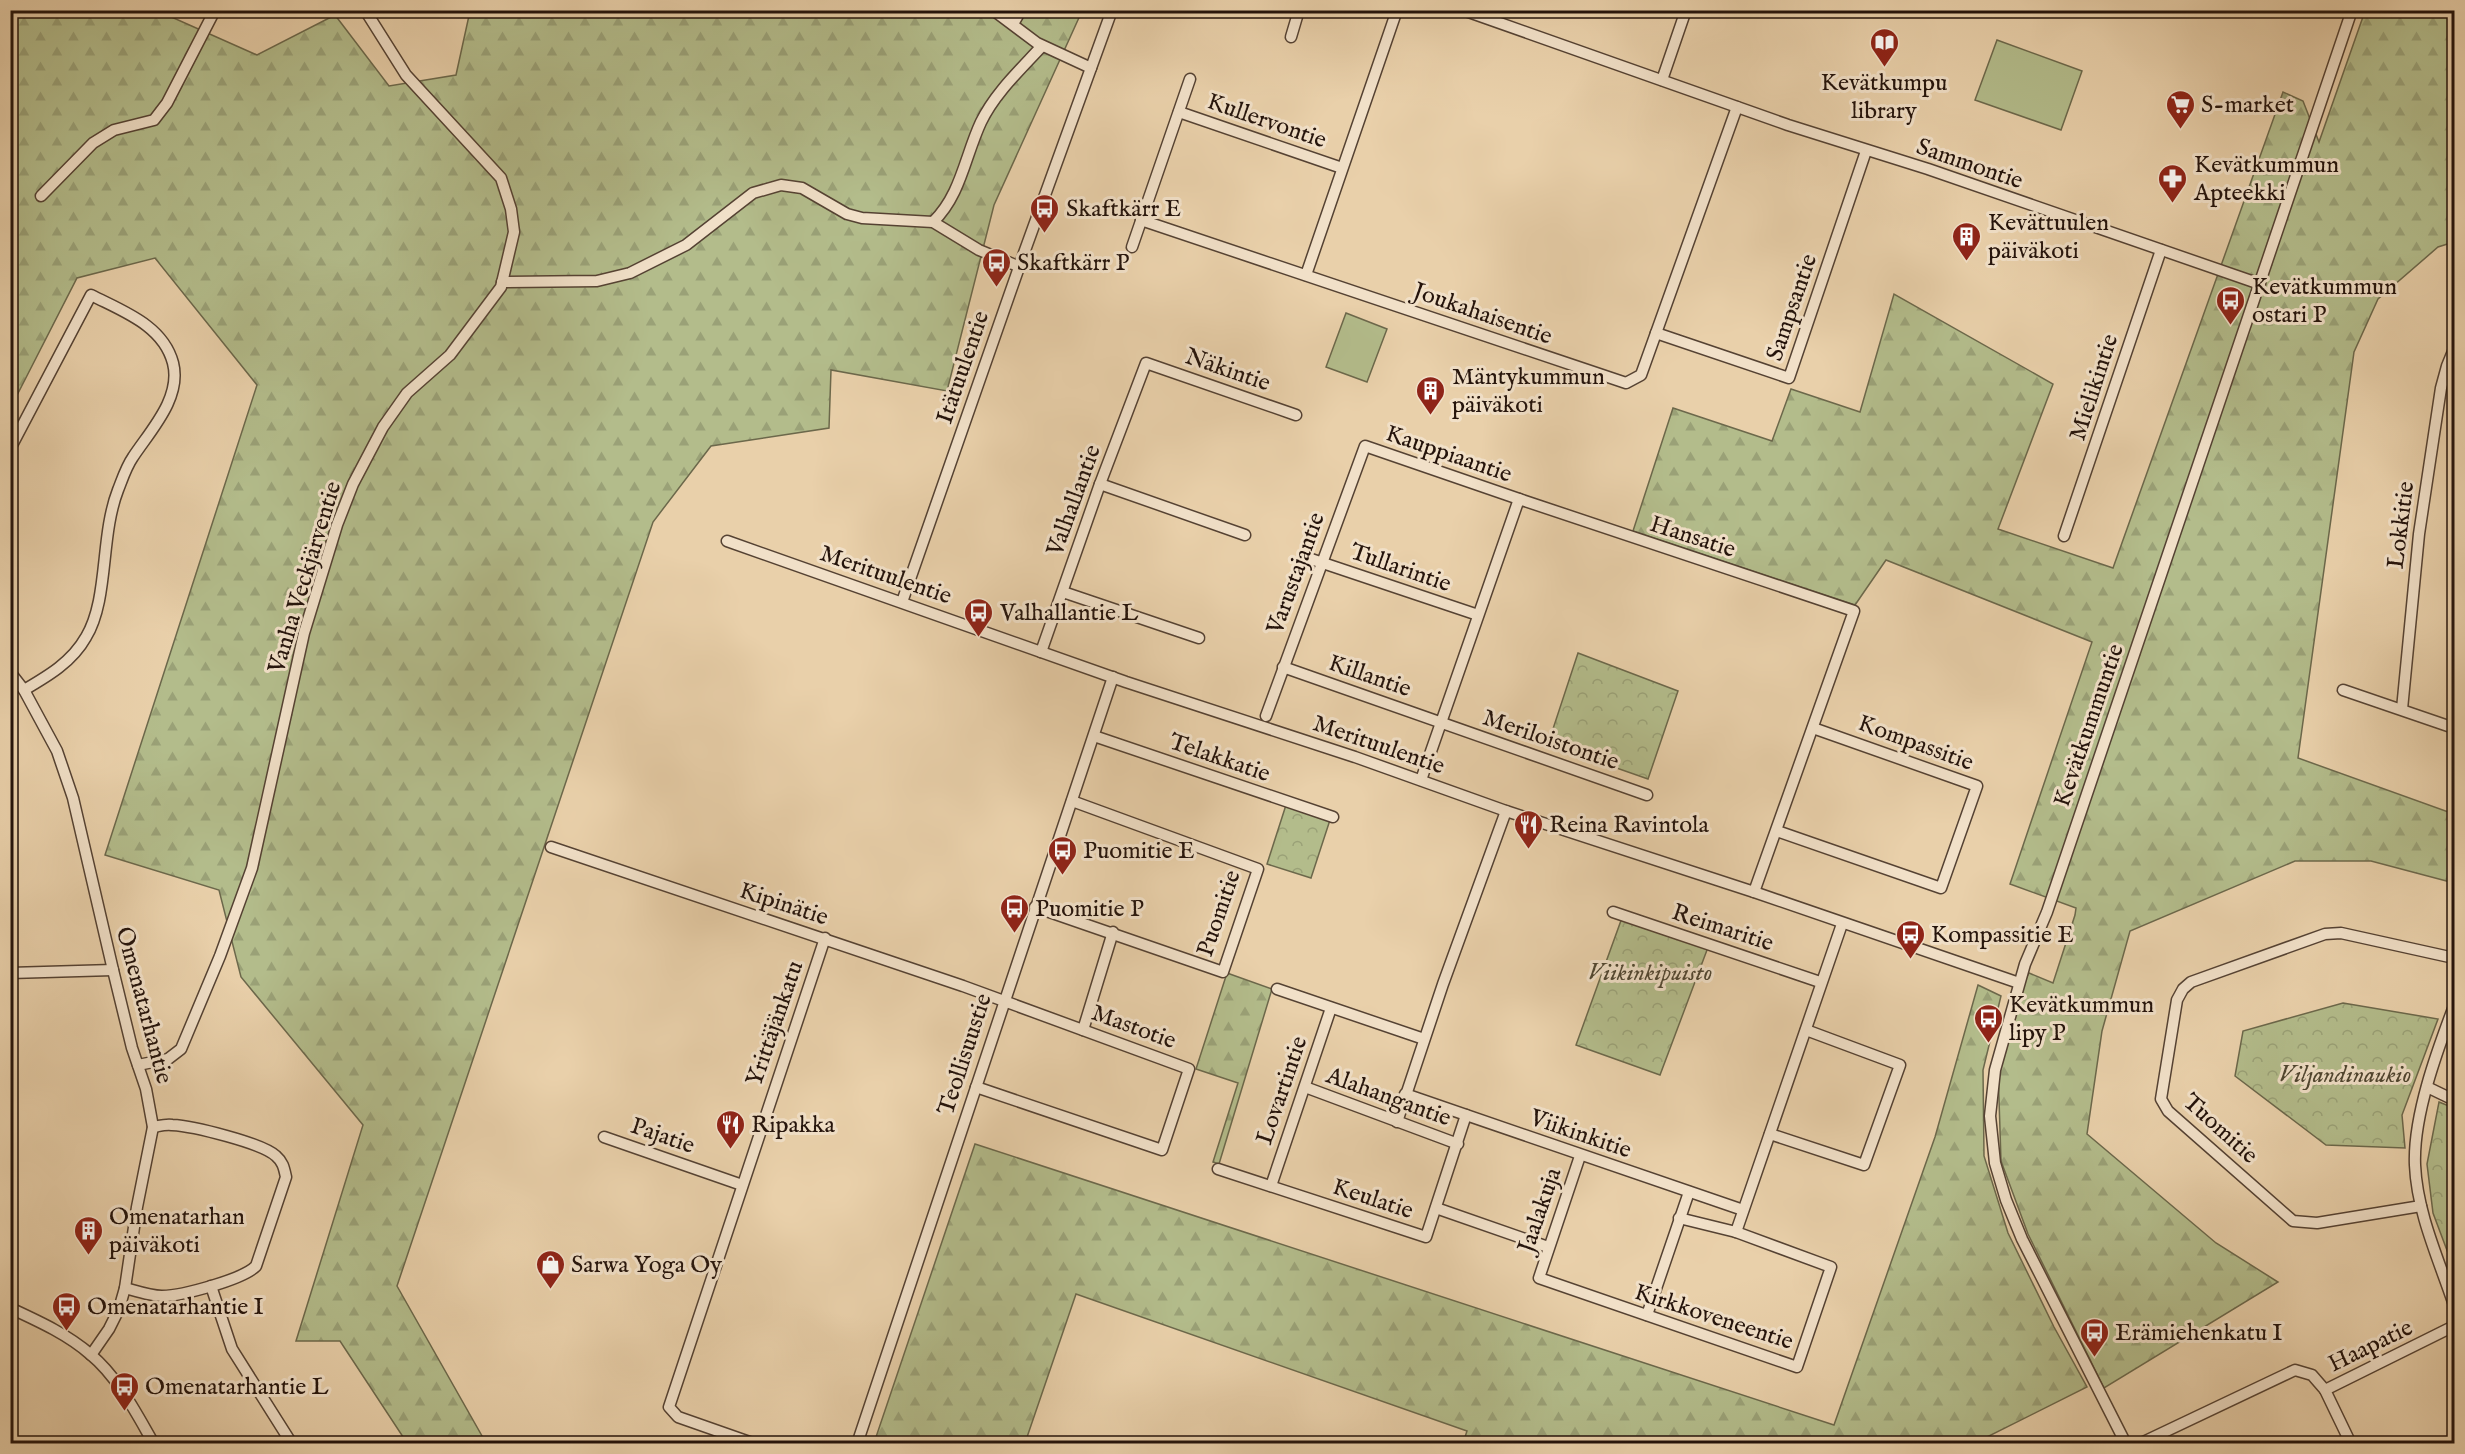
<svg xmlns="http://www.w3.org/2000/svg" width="2465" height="1454" font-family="'IM FELL English',serif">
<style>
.green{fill:#b3bc8b;stroke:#6c684b;stroke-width:1.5}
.forest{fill:url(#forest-firs);stroke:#6c684b;stroke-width:1.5}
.park{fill:url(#park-crowns);stroke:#6c684b;stroke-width:1.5}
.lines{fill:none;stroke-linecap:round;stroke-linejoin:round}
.minor-casing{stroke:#554233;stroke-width:13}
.minor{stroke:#f1e0c8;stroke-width:10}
.labels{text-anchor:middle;stroke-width:6;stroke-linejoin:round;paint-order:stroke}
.poi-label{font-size:24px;fill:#24130b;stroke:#f1e0c8;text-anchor:start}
.street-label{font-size:24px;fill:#24130b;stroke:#f1e0c8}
.park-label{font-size:24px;font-style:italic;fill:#4f4631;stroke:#f1e0c8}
</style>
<defs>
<pattern id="forest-firs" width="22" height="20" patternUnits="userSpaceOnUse" patternTransform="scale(1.5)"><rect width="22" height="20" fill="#b3bc8b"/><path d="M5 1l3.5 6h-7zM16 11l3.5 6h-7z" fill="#9aa177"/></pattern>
<pattern id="park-crowns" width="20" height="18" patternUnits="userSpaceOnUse" patternTransform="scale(1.5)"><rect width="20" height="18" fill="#b3bc8b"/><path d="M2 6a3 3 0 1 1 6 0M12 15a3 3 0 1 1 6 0" fill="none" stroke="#9aa177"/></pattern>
</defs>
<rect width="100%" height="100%" fill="#e9d0aa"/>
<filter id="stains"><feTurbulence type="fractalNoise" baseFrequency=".00333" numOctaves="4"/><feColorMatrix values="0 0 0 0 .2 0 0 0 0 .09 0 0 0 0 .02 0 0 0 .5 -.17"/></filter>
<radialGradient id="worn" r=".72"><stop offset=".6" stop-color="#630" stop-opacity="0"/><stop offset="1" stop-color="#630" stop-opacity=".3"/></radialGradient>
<g class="green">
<path d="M 1997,40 L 2082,71 L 2061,130 L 1975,100 Z"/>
<path d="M 1346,313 L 1387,329 L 1367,382 L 1326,367 Z"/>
</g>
<g class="forest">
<path d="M 11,11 L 158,11 L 257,55 L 335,15 L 389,86 L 456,75 L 470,11 L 1082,11 L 994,205 L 947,391 L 831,370 L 829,428 L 711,446 L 653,522 L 397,1286 L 486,1443 L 407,1443 L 340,1341 L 296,1341 L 363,1125 L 241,977 L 219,890 L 105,855 L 257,385 L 155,258 L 77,278 L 11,407 Z"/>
<path d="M 2365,11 L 2454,11 L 2454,242 L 2438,247 L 2378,299 L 2354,352 L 2298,758 L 2454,814 L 2454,883 L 2371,861 L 2295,861 L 2130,931 L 2102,1031 L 2087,1134 L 2216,1243 L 2278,1282 L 2104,1388 L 2028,1234 L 2001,1161 L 1998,1068 L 2019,991 L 2029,973 L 2053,983 L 2075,915 L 2076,908 L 2010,884 L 2092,642 L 1886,560 L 1855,605 L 1633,531 L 1673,408 L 1772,441 L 1791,389 L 1860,412 L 1894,294 L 2053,384 L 1998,529 L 2113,568 L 2283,92 L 2303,101 L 2319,142 Z"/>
<path d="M 1227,973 L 1272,989 L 1219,1164 L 1213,1162 L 1238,1083 L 1196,1069 Z"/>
<path d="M 1978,985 L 2001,996 L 1983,1070 L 1984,1156 L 2008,1233 L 2054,1327 L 2087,1387 L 1975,1443 L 1463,1443 L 1467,1431 L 1076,1294 L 1025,1443 L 874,1443 L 975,1144 L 1834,1425 L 1935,1137 Z"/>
</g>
<g class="park">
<path d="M 1578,653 L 1678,691 L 1648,779 L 1548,744 Z"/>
<path d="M 1286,805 L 1330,820 L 1311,878 L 1267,864 Z"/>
<path d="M 1623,915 L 1710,942 L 1660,1075 L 1576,1045 Z"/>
<path d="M 2343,1003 L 2438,1019 L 2402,1115 L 2405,1148 L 2326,1145 L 2235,1076 L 2243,1031 Z"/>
<path d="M 2439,1102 L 2454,1108 L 2454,1269 L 2433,1213 L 2427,1164 Z"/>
</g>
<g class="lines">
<defs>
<g id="minor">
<path d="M 993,10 L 1037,43 L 1091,68"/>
<path d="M 1463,10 L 1788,125 L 1928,169 L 2260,284"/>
<path d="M 2243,11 L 2243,10"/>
<path d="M 1013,24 L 1021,10"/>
<path d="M 1291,37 L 1299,10"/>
<path d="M 1662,80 L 1686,10"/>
<path d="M 1179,112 L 1342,168"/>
<path d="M 41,196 L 93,143 L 114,130 L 154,120 L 167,103 L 215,10"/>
<path d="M 1141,220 L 1626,383 L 1641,375 L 1737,107"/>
<path d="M 933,222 C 961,195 965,156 981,122 C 995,93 1020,70 1042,46"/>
<path d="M 1132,247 L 1190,79"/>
<path d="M 1306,275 L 1397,10"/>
<path d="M 502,282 L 597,281 L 630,273 L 686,245 L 753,193 L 781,185 L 802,188 L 847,214 L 862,218 L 933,222 L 979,250 L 1020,267"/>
<path d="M 1656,333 L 1789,378 L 1866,151"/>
<path d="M 10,449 L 91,295 C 122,311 163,325 173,363 C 182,398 150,431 133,457 C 126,467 122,480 118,490 C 100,536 109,599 86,637 C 72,662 48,676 24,690"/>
<path d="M 1100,484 L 1245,535"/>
<path d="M 2064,536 L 2161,250"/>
<path d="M 727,541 L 1126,682 L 1355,757 L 1506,811 L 1754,892 L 2019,983"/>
<path d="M 1311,559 L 1478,615"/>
<path d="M 1063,592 L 1199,638"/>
<path d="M 902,602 L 1024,253 L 1112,10"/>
<path d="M 1041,652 L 1100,484 L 1146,363 L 1296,415"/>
<path d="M 1283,667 L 1647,795"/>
<path d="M 10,672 L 24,690 L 57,751 L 73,798 L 113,970 L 132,1048 L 146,1089 L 153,1127 L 137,1207 L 125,1288 L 119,1309 L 109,1329 L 91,1355"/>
<path d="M 2343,690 L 2454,728"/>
<path d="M 2402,709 L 2419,534 L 2441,388 L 2447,366 L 2454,349"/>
<path d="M 1266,716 L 1365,446 L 1519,499"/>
<path d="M 1094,736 L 1333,817"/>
<path d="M 1421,780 L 1519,499 L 1854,611 L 1754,892"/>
<path d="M 1777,831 L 1941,888 L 1977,786 L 1813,728"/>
<path d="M 551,847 L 963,986 L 1189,1069 L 1162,1150 L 976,1087"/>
<path d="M 1035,907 L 1223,972 L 1258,869 L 1072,801"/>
<path d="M 1613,912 L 1820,982"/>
<path d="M 10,973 L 113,970"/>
<path d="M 1277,989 L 1424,1039"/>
<path d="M 2454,1006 C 2437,1051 2413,1116 2415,1165 C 2417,1213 2439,1260 2454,1305"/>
<path d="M 1083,1030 L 1113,932"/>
<path d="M 138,1065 L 168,1059 L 181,1049 L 220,956 L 252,868 L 304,633 L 337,525 L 353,484 L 383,427 L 407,393 L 450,355 L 501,287 L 514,232 L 511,209 L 501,178 L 406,75 L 365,10"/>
<path d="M 1305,1087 L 1458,1144"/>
<path d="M 2427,1087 L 2454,1100"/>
<path d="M 1405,1094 L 1743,1210"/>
<path d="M 1397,1122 L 1443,984 L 1506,811"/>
<path d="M 1770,1134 L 1864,1165 L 1900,1065 L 1806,1030"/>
<path d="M 604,1137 L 742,1185"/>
<path d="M 1580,1156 L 1539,1278 L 1797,1367 L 1831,1267 L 1736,1232 L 1679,1218"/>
<path d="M 1218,1169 L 1426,1237 L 1466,1115"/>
<path d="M 1271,1186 L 1331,1008"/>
<path d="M 2421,1206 L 2317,1223 L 2293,1221 L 2168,1111 L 2161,1099 L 2177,1000 L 2183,989 L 2191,982 L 2325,934 L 2341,933 L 2454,958"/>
<path d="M 1436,1208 L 1548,1247"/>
<path d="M 1736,1232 L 1842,924"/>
<path d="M 211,1286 L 232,1349 L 292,1444"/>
<path d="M 125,1288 C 136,1291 151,1296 162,1296 C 182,1296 244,1279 256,1266 L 286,1177 C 284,1168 283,1162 276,1156 C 262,1143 193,1126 172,1125 C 166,1124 159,1126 153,1127"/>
<path d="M 10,1308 C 38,1321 67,1334 90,1354 C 118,1377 136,1413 154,1444"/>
<path d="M 1647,1315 L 1689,1192"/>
<path d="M 755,1444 L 678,1417 L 669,1407 L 825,938"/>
<path d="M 857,1444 L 1113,677"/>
<path d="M 2126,1444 L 2022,1239 L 2006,1200 L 1995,1163 L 1990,1116 L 1995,1070 L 2025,964 L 2047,912 L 2352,10"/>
<path d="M 2139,1444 L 2295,1370 L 2312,1375 L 2325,1390"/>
<path d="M 2351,1444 L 2325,1390 L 2454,1326"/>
</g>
</defs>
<use href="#minor" class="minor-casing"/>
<use href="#minor" class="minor"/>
</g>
<defs>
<symbol id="library-pin" viewBox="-11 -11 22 30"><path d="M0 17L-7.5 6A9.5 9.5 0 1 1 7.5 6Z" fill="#8f2418" stroke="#f1e0c8"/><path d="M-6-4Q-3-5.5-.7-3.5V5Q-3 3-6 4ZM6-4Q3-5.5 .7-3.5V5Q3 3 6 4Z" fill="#fff"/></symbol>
<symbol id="supermarket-pin" viewBox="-11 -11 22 30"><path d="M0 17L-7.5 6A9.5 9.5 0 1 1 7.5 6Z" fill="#8f2418" stroke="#f1e0c8"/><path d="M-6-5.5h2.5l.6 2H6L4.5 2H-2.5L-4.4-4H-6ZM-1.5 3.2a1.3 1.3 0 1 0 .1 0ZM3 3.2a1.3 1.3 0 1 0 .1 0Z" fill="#fff"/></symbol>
<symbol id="pharmacy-pin" viewBox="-11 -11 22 30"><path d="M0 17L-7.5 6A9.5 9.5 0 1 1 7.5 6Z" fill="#8f2418" stroke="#f1e0c8"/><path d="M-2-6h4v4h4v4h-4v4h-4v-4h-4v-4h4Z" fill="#fff"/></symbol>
<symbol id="bus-pin" viewBox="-11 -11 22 30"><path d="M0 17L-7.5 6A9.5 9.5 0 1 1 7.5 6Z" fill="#8f2418" stroke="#f1e0c8"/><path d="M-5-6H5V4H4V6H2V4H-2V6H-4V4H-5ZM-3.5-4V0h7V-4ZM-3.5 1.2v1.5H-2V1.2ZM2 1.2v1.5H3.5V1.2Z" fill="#fff"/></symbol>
<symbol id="building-pin" viewBox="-11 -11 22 30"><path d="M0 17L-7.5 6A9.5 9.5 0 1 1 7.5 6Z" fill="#8f2418" stroke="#f1e0c8"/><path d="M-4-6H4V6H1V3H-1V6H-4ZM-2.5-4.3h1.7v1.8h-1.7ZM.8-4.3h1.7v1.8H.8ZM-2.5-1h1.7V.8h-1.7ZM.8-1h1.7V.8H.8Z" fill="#fff"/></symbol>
<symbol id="restaurant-pin" viewBox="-11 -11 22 30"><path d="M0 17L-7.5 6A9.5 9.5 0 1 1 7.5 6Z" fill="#8f2418" stroke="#f1e0c8"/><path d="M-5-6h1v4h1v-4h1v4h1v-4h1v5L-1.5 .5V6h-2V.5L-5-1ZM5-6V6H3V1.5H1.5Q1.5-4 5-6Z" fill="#fff"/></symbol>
<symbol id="shop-pin" viewBox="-11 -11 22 30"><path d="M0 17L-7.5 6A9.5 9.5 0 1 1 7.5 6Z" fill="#8f2418" stroke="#f1e0c8"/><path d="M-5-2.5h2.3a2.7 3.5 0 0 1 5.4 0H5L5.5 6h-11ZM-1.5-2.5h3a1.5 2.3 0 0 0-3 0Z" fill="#fff"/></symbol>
</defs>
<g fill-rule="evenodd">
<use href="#library-pin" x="1868" y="26" width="33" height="45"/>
<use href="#supermarket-pin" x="2164" y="88" width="33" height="45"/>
<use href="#pharmacy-pin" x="2156" y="162" width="33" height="45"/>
<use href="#bus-pin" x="1028" y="192" width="33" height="45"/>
<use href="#building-pin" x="1950" y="220" width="33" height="45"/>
<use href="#bus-pin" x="980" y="246" width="33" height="45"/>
<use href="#bus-pin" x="2214" y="284" width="33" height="45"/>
<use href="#building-pin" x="1414" y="374" width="33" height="45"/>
<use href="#bus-pin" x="962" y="596" width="33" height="45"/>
<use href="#restaurant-pin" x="1512" y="808" width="33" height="45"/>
<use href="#bus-pin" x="1046" y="834" width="33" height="45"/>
<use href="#bus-pin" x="998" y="892" width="33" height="45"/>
<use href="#bus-pin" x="1894" y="918" width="33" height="45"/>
<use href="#bus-pin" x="1972" y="1002" width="33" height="45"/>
<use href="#restaurant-pin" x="714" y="1108" width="33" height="45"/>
<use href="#building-pin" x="72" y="1214" width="33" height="45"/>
<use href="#shop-pin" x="534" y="1248" width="33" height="45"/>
<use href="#bus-pin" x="50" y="1290" width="33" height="45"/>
<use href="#bus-pin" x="2078" y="1316" width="33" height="45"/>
<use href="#bus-pin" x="108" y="1370" width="33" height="45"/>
</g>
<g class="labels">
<g class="poi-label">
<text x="1884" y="90" text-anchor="middle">Kevätkumpu<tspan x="1884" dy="28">library</tspan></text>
<text x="2201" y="112">S-market</text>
<text x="2194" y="172">Kevätkummun<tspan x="2194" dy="28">Apteekki</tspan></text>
<text x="1066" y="216">Skaftkärr E</text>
<text x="1988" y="230">Kevättuulen<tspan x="1988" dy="28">päiväkoti</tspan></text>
<text x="1017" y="270">Skaftkärr P</text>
<text x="2252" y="294">Kevätkummun<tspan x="2252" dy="28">ostari P</tspan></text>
<text x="1452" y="384">Mäntykummun<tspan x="1452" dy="28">päiväkoti</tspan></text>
<text x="1000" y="620">Valhallantie L</text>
<text x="1549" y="832">Reina Ravintola</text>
<text x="1083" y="858">Puomitie E</text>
<text x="1035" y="916">Puomitie P</text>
<text x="1931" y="942">Kompassitie E</text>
<text x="2009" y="1012">Kevätkummun<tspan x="2009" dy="28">lipy P</tspan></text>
<text x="751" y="1132">Ripakka</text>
<text x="109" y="1224">Omenatarhan<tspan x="109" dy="28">päiväkoti</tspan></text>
<text x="571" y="1272">Sarwa Yoga Oy</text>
<text x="87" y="1314">Omenatarhantie I</text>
<text x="2115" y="1340">Erämiehenkatu I</text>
<text x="145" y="1394">Omenatarhantie L</text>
</g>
<g class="street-label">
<text transform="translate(1267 120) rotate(19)" y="8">Kullervontie</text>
<text transform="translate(1970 163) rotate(19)" y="8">Sammontie</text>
<text transform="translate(1791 307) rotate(-71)" y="8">Sampsantie</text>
<text transform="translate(1483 313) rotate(19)" y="8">Joukahaisentie</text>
<text transform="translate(962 367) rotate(-71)" y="8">Itätuulentie</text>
<text transform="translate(1228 369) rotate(19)" y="8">Näkintie</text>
<text transform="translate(2093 387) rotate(-72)" y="8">Mielikintie</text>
<text transform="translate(1449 453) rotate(19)" y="8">Kauppiaantie</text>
<text transform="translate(1073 500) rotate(-70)" y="8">Valhallantie</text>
<text transform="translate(2400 525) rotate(-83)" y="8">Lokkitie</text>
<text transform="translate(1693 536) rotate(18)" y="8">Hansatie</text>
<text transform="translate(1401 567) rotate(19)" y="8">Tullarintie</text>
<text transform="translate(1295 573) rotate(-70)" y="8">Varustajantie</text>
<text transform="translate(886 574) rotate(19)" y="8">Merituulentie</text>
<text transform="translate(304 577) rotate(-73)" y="8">Vanha Veckjärventie</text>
<text transform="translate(1370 675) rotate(19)" y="8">Killantie</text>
<text transform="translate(2088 725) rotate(-71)" y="8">Kevätkummuntie</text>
<text transform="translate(1551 739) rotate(19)" y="8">Meriloistontie</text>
<text transform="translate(1916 742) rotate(20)" y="8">Kompassitie</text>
<text transform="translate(1379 744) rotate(19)" y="8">Merituulentie</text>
<text transform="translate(1220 757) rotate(19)" y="8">Telakkatie</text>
<text transform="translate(784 903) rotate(18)" y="8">Kipinätie</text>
<text transform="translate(1218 913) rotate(-71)" y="8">Puomitie</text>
<text transform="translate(1723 927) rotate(18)" y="8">Reimaritie</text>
<text transform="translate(145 1005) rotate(75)" y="8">Omenatarhantie</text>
<text transform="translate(774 1023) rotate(-71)" y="8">Yrittäjänkatu</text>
<text transform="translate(1134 1026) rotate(20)" y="8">Mastotie</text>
<text transform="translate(964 1054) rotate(-72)" y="8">Teollisuustie</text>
<text transform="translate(1281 1090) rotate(-71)" y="8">Lovartintie</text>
<text transform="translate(1389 1096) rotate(20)" y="8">Alahangantie</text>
<text transform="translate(2221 1128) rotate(42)" y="8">Tuomitie</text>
<text transform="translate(1581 1133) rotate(19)" y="8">Viikinkitie</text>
<text transform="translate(663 1135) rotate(19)" y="8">Pajatie</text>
<text transform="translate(1373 1198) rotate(18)" y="8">Keulatie</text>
<text transform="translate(1539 1210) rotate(-71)" y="8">Jaalakuja</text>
<text transform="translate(1714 1316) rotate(18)" y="8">Kirkkoveneentie</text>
<text transform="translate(2370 1345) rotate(-26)" y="8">Haapatie</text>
</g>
<g class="park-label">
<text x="1650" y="980">Viikinkipuisto</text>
<text x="2345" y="1082">Viljandinaukio</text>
</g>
</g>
<rect width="2465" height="1454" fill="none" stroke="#e9d0aa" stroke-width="36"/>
<rect x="12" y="12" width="2441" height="1430" fill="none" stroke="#24130b" stroke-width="3"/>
<rect x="18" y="18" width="2429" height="1418" fill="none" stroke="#24130b" stroke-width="1.5"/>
<rect width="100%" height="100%" filter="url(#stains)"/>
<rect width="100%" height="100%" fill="url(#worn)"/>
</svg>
